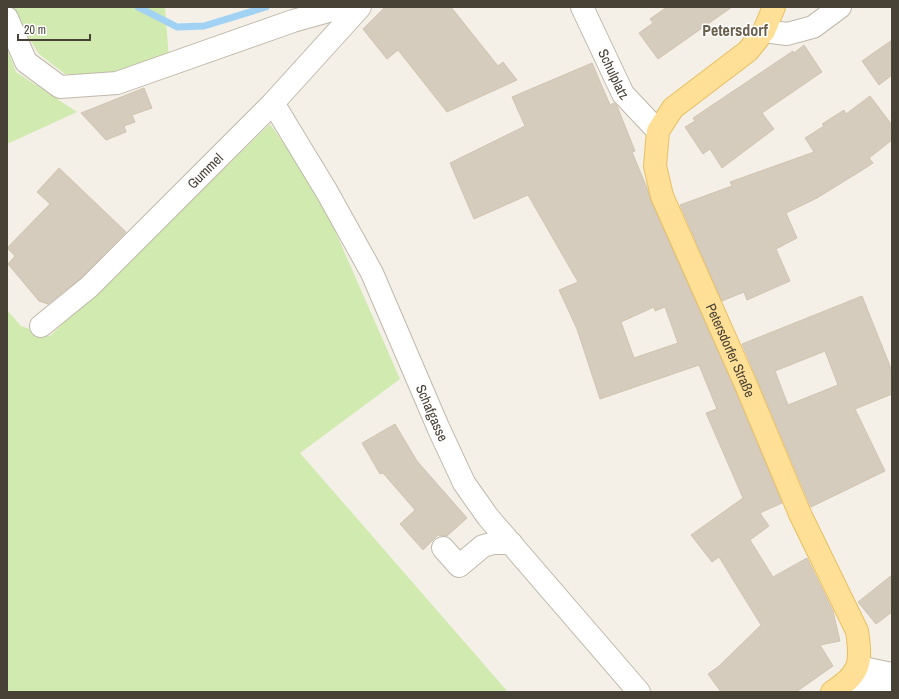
<svg xmlns="http://www.w3.org/2000/svg" width="899" height="699" font-family="'Archivo Narrow',sans-serif">
<style>
.green{fill:#d0eaaf}
.lines{fill:none;stroke-linecap:round;stroke-linejoin:round}
.stream{stroke:#a2d2f3;stroke-width:7}
.building{fill:#d6ccbd;stroke:#d1c4b0;fill-rule:evenodd}
.minor-casing{stroke:#c0b8aa;stroke-width:24}
.major-casing{stroke:#e7be62;stroke-width:24}
.minor{stroke:#fff;stroke-width:22}
.major{stroke:#ffe096;stroke-width:22}
.labels{text-anchor:middle;stroke-width:3;stroke-linejoin:round;paint-order:stroke}
.street-label{font-size:14px;fill:#484136;stroke:#fff}
.quarter-label{font-size:16px;font-weight:bold;fill:#6b5f4d;stroke:#fff}
</style>
<rect width="100%" height="100%" fill="#f4f0e8"/>
<g class="green">
<path d="M 12,7 L 165,7 L 169,59 L 105,76 L 65,74 L 39,54 L 16,17 Z"/>
<path d="M 7,48 L 16,72 L 77,112 L 7,144 Z"/>
<path d="M 270,124 L 319,194 L 400,379 L 300,453 L 508,692 L 7,692 L 7,310 L 21,326 L 50,336 Z"/>
</g>
<g class="lines">
<path class="stream" d="M 138,7 L 177,27 L 204,26 L 266,7"/>
</g>
<g class="building">
<path d="M 385,7 L 451,7 L 498,66 L 503,62 L 517,80 L 447,112 L 398,50 L 387,59 L 363,29 Z"/>
<path d="M 667,7 L 732,7 L 658,59 L 639,33 L 653,23 L 650,19 Z"/>
<path d="M 892,40 L 892,75 L 879,85 L 862,61 Z"/>
<path d="M 804,45 L 822,72 L 762,113 L 774,129 L 722,168 L 710,149 L 703,154 L 685,127 L 695,121 L 693,118 L 793,51 L 794,53 Z"/>
<path d="M 592,63 L 610,105 L 614,103 L 617,106 L 635,151 L 632,152 L 647,188 L 651,201 L 735,390 L 782,503 L 760,513 L 769,526 L 750,540 L 773,577 L 807,558 L 833,611 L 840,641 L 820,645 L 833,666 L 796,692 L 721,692 L 708,674 L 719,666 L 761,625 L 719,557 L 712,562 L 691,535 L 743,498 L 706,413 L 717,409 L 699,365 L 600,399 L 577,329 L 559,290 L 578,282 L 528,195 L 474,219 L 450,163 L 525,126 L 512,97 ZM 654,307 L 655,311 L 665,307 L 678,343 L 634,358 L 621,322 Z"/>
<path d="M 144,88 L 152,108 L 132,115 L 135,122 L 124,126 L 126,132 L 106,140 L 81,113 Z"/>
<path d="M 870,96 L 892,125 L 892,140 L 869,158 L 873,163 L 864,169 L 817,198 L 786,213 L 797,238 L 776,249 L 790,281 L 747,300 L 744,292 L 722,301 L 680,205 L 732,186 L 730,182 L 814,152 L 805,138 L 824,126 L 822,124 L 844,110 L 846,114 Z"/>
<path d="M 59,168 L 126,232 L 81,278 L 48,304 L 39,301 L 8,264 L 15,256 L 7,248 L 50,204 L 37,192 Z"/>
<path d="M 862,296 L 892,371 L 892,394 L 855,409 L 885,471 L 811,507 L 742,344 ZM 825,351 L 838,385 L 788,405 L 775,371 Z"/>
<path d="M 395,424 L 417,461 L 467,518 L 447,536 L 438,535 L 423,550 L 400,524 L 415,510 L 383,473 L 380,474 L 362,443 Z"/>
<path d="M 892,575 L 892,612 L 876,624 L 858,602 Z"/>
</g>
<g class="lines">
<defs>
<g id="minor">
<path id="s1" d="M 582,7 L 623,94 L 658,131"/>
<path d="M 7,18 L 26,62 L 60,87 L 117,83 L 293,21 L 343,7"/>
<path d="M 764,31 L 787,34 L 813,27 L 840,7"/>
<path id="s2" d="M 273,103 L 327,192 L 372,273 L 438,427 L 464,483 L 488,517 L 639,692"/>
<path id="s3" d="M 41,326 L 89,287 L 273,103 L 360,7"/>
<path d="M 443,548 L 459,566 L 483,546 L 494,543 L 511,543"/>
<path d="M 858,667 L 885,692"/>
<path d="M 858,667 L 892,674"/>
<path d="M 858,667 L 859,692"/>
</g>
<g id="major">
<path id="s4" d="M 774,7 L 764,31 L 748,51 L 673,108 L 658,131 L 655,166 L 662,196 L 746,385 L 800,514 L 857,631 C 862,664 860,674 832,692"/>
</g>
</defs>
<use href="#minor" class="minor-casing"/>
<use href="#major" class="major-casing"/>
<use href="#minor" class="minor"/>
<use href="#major" class="major"/>
</g>
<g class="labels">
<g class="street-label">
<text dy="5" stroke="none"><textPath href="#s1" startOffset="74">Schulplatz</textPath></text>
<text dy="5" stroke="none"><textPath href="#s3" startOffset="226">Gummel</textPath></text>
<text dy="5" stroke="none"><textPath href="#s4" startOffset="408">Petersdorfer Straße</textPath></text>
<text dy="5" stroke="none"><textPath href="#s2" startOffset="349">Schafgasse</textPath></text>
</g>
<g class="quarter-label">
<text x="735" y="36">Petersdorf</text>
</g>
</g>
<rect width="899" height="699" fill="none" stroke="#484136" stroke-width="16"/>
<path d="M18 34v6h72v-6" fill="none" stroke="#484136" stroke-width="2"/>
<text x="24" y="34" font-size="12" fill="#484136" stroke="#ffffff" stroke-width="3" paint-order="stroke">20 m</text>
</svg>
